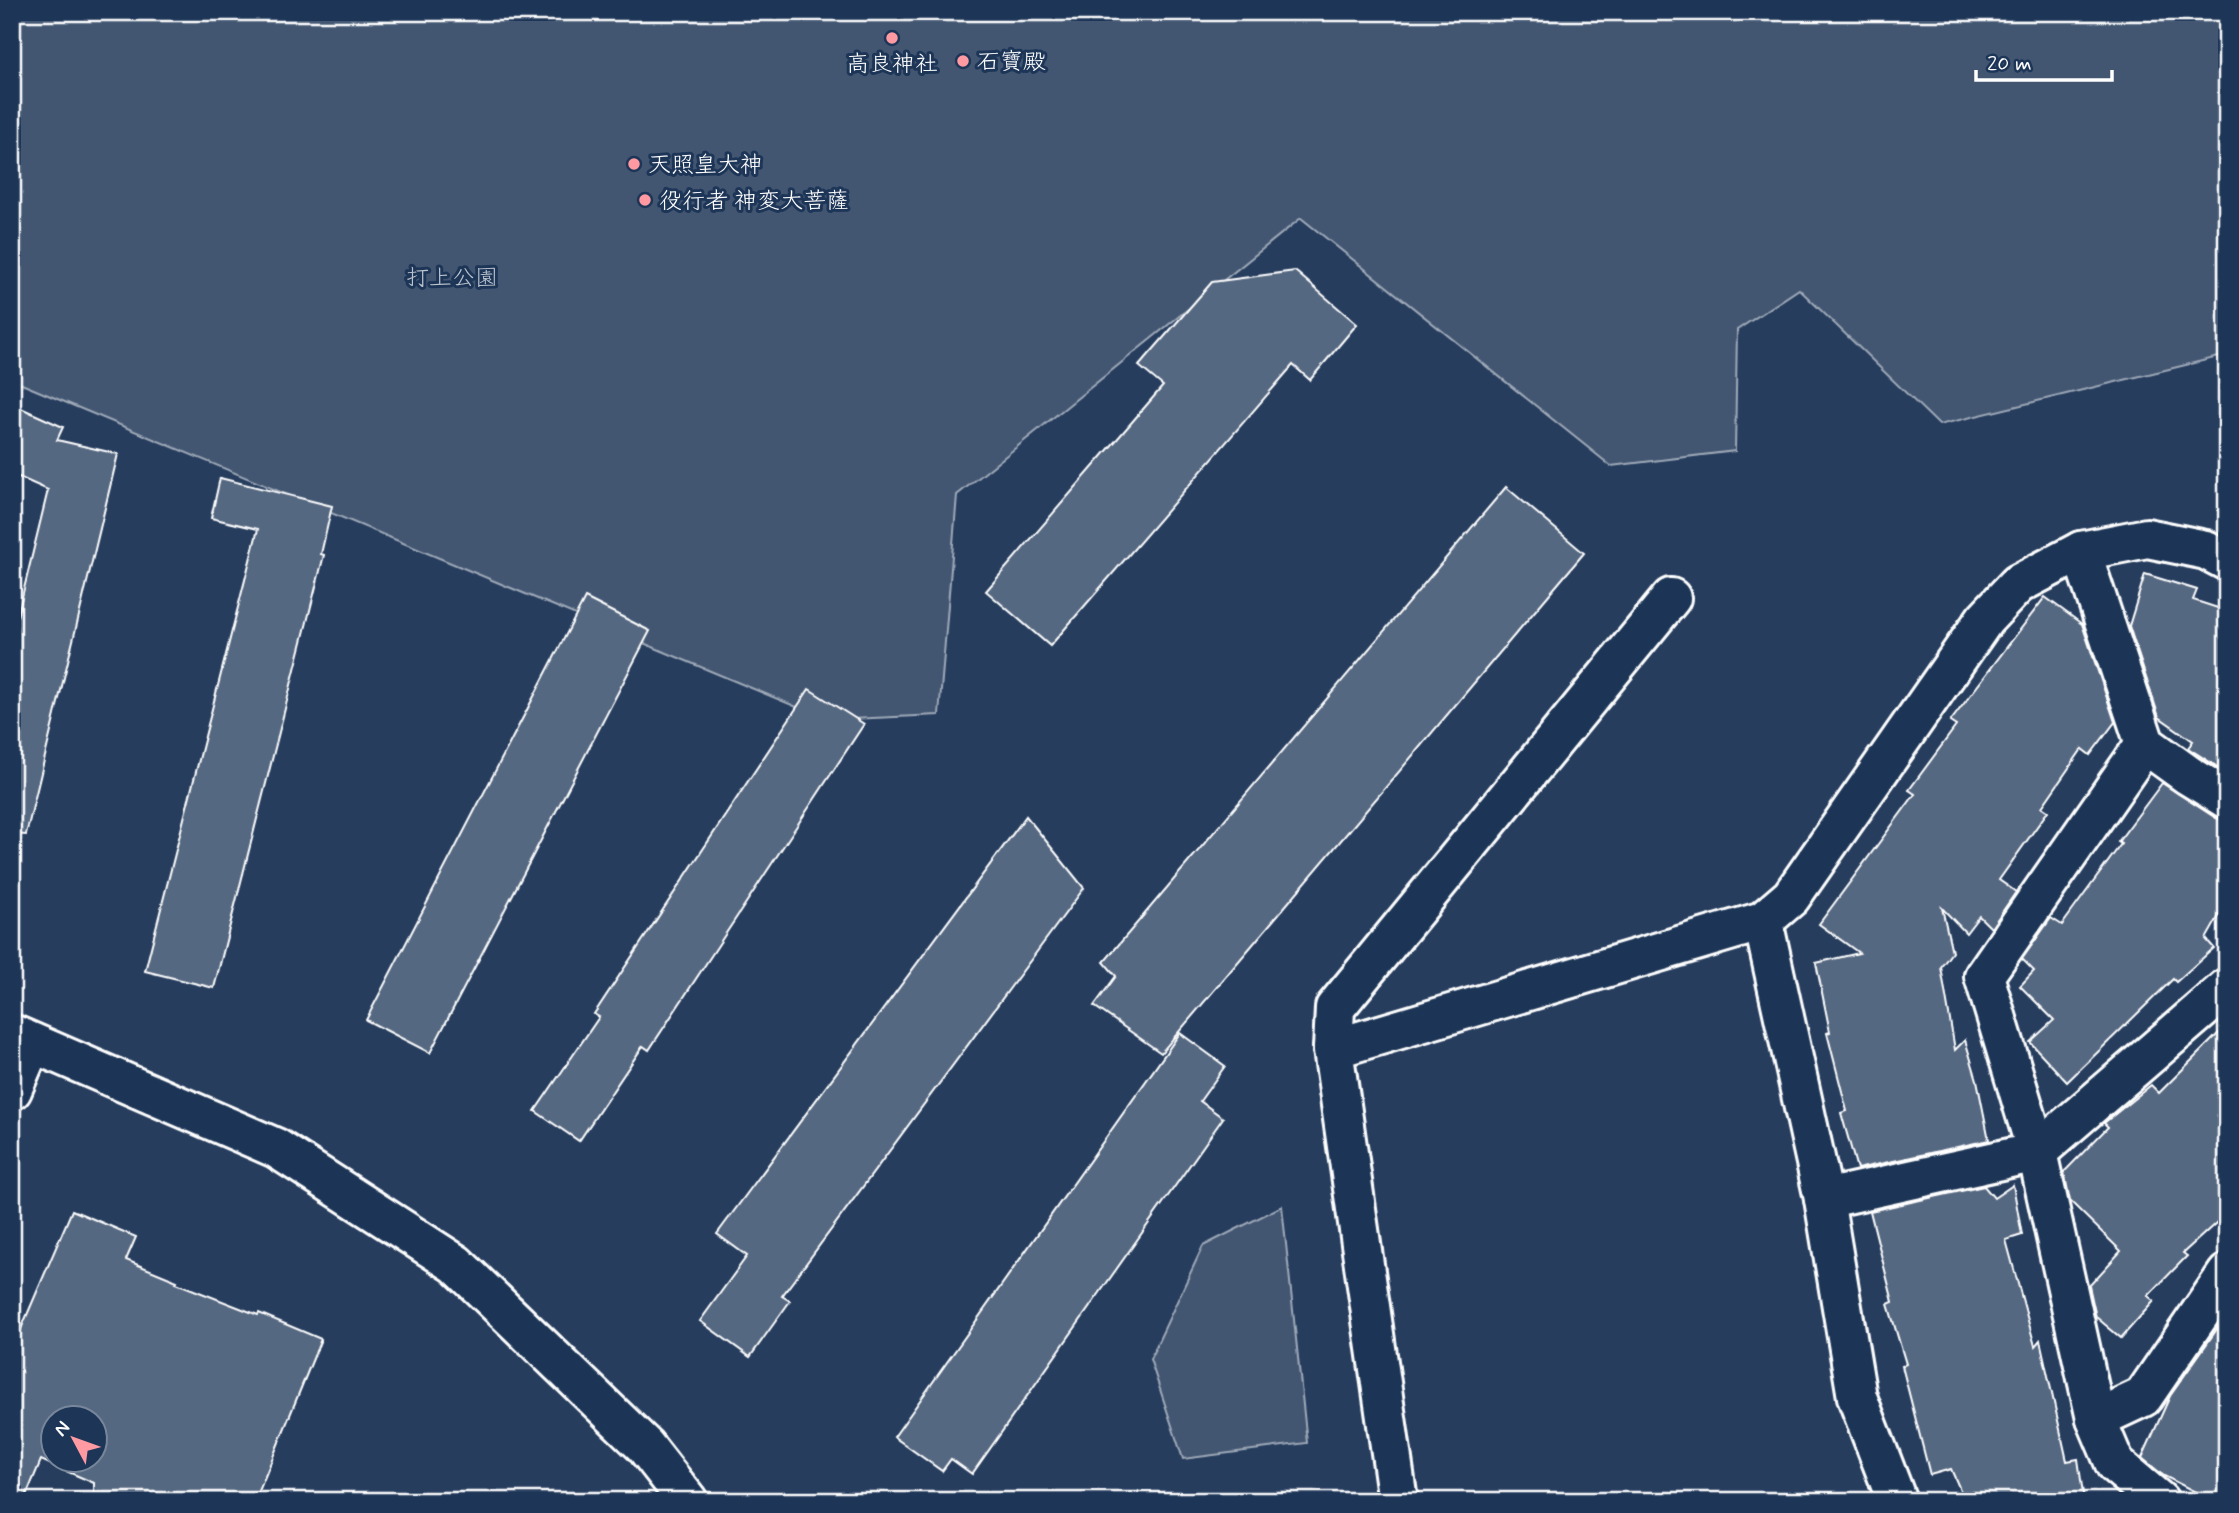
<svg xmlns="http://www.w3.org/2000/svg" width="2239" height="1513" font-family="Mynerve,'Klee One',sans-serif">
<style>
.green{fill:#425672;stroke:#a0aab8;stroke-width:2}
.building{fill:#556781;stroke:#fff;stroke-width:2;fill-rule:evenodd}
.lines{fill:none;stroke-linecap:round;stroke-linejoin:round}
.minor-casing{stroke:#fff;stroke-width:44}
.tertiary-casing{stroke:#fff;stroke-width:44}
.minor{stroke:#1d3557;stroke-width:38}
.tertiary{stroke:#1d3557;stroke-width:38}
.poi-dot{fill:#ff9aa2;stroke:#1d3557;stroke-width:2.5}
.labels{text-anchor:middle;stroke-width:6;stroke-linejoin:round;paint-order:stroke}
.poi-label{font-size:23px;fill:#fff;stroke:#1d3557;text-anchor:start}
.park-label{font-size:23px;fill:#bdc4ce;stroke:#1d3557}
</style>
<rect width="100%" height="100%" fill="#263d5e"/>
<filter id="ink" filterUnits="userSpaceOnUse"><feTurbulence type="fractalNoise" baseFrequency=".0143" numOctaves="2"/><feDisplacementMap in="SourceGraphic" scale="14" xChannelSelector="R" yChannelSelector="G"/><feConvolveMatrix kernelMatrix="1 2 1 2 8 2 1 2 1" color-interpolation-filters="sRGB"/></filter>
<g filter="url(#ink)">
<g class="green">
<path d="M 12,12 L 2227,12 L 2227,355 L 1939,425 L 1799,289 L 1737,330 L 1735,451 L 1611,466 L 1301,218 L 957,495 L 939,715 L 828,720 L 12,380 Z"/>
<path d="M 1282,1206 L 1307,1443 L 1183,1459 L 1150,1359 L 1203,1246 Z"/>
</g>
<g class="building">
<path d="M 1295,271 L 1357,324 L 1310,380 L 1293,365 L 1050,646 L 986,591 L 1163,386 L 1139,366 L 1212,282 Z"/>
<path d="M 12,404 L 63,427 L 57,440 L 118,454 L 26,835 L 12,834 L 12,638 L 48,490 L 12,474 Z"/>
<path d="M 220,478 L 332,506 L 321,554 L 324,555 L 214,988 L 145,971 L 258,529 L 211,518 Z"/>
<path d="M 1506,487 L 1584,553 L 1161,1053 L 1094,1006 L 1116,976 L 1104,962 Z"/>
<path d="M 2145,574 L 2197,590 L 2193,600 L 2227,611 L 2227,773 L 2188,748 L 2193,741 L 2159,717 L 2129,626 Z"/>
<path d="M 2045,597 L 2082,624 L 2115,722 L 2090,755 L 2082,749 L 2042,807 L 2048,811 L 1999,880 L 2016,892 L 1991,928 L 1979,916 L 1966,933 L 1942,908 L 1952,952 L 1941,967 L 1955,1050 L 1965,1040 L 1977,1080 L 1989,1140 L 1857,1169 L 1841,1113 L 1847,1111 L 1827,1033 L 1830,1032 L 1816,963 L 1859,953 L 1819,924 L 1915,794 L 1909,790 L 1956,726 L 1950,722 Z"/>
<path d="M 585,598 L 650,631 L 430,1053 L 366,1020 Z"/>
<path d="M 809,689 L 864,724 L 649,1050 L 643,1046 L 579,1141 L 535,1111 L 599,1017 L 594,1014 Z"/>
<path d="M 2162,783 L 2216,818 L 2227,821 L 2227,902 L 2206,939 L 2214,948 L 2176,982 L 2173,979 L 2067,1082 L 2030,1042 L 2054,1020 L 2020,986 L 2034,971 L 2022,959 L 2051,918 L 2062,925 L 2121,844 L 2118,842 Z"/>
<path d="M 1026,816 L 1084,888 L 782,1296 L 790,1301 L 750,1357 L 700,1321 L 747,1256 L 717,1234 Z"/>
<path d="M 2227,1025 L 2227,1213 L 2183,1253 L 2187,1256 L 2148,1296 L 2154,1301 L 2121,1338 L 2096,1317 L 2089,1286 L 2121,1251 L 2070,1201 L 2064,1172 L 2108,1127 L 2104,1123 L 2151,1085 L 2159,1093 Z"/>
<path d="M 1180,1033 L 1225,1066 L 1200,1101 L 1223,1118 L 972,1474 L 951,1459 L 942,1471 L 894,1437 Z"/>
<path d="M 2013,1185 L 2022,1235 L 2006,1240 L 2035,1346 L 2040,1340 L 2067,1461 L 2078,1459 L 2084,1501 L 1965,1501 L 1951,1469 L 1930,1475 L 1902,1366 L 1906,1364 L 1888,1304 L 1893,1302 L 1870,1211 L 1984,1186 L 1994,1198 Z"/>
<path d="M 72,1210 L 136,1237 L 126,1260 L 177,1281 L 176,1283 L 258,1315 L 259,1313 L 321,1339 L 255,1501 L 94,1501 L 94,1483 L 41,1460 L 24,1501 L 12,1501 L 12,1350 ZM 52,1418 L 94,1418 L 94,1460 L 52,1460 Z"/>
<path d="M 2227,1315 L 2227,1501 L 2213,1501 L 2164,1476 L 2142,1458 L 2170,1396 Z"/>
</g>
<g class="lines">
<defs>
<g id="minor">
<path d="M 2081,551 L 2145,744 L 2188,775 L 2227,799"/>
<path d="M 2145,744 L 1984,976 L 2037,1152 L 2096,1419 L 2115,1464 L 2159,1501"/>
<path d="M 1763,921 L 1824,1199 L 1857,1397 L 1897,1501"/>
<path d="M 1333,1049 L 1335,1008 L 1671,598"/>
<path d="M 12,1090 L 32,1043"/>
<path d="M 1824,1199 L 2037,1152 L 2227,988"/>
<path d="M 2096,1419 L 2143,1397 L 2227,1274"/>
</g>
<g id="tertiary">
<path d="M 12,1034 L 276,1148 L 456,1264 L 645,1446 L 688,1501"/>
<path d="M 1398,1501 L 1333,1049 L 1763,921 L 1791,897 L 1985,619 L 2018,584 L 2081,551 L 2147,538 L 2206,550 L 2227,561"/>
</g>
</defs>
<use href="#minor" class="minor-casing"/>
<use href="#tertiary" class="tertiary-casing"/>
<use href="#minor" class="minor"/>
<use href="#tertiary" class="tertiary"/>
</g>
</g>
<g class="poi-dot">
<circle cx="892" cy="38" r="7"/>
<circle cx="963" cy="61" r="7"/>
<circle cx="634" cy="164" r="7"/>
<circle cx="645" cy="200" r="7"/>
</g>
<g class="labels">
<g class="poi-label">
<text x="977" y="69">石寶殿</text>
<text x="892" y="71" text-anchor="middle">高良神社</text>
<text x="648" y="172">天照皇大神</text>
<text x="659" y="208">役行者 神変大菩薩</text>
</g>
<g class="park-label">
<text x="452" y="285">打上公園</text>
</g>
</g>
<rect width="2239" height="1513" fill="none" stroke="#1d3557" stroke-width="42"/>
<rect x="21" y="21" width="2197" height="1471" fill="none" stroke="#fff" stroke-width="2.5" filter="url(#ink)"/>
<g transform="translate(74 1439) rotate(311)"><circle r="33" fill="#1d3557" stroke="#77869a" stroke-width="2"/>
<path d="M0-5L12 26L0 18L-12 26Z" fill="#ff9aa2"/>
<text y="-10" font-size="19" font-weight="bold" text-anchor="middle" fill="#ffffff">N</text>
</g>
<path d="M1976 70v10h136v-10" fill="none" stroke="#ffffff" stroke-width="3.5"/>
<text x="1987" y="70" font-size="21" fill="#ffffff" stroke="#1d3557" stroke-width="5" paint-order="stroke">20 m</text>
</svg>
